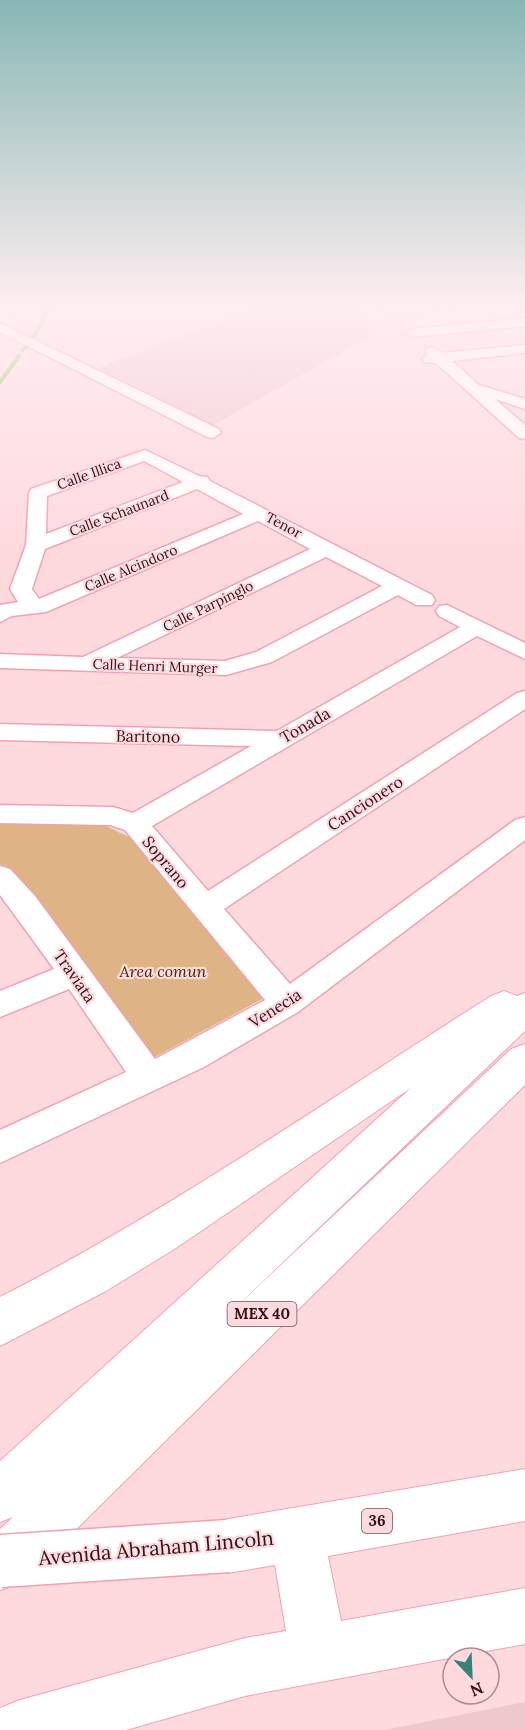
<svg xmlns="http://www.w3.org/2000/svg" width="525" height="1730" font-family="Lora,serif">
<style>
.built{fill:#efc8ce}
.green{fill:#deb386}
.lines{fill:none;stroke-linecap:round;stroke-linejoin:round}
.stream{stroke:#96bb65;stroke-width:4}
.minor-casing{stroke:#f4a1af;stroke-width:3}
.major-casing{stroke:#f4a1af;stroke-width:2}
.highway-casing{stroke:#f4a1af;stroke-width:2}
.minor{fill:#fff;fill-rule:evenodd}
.major{fill:#fff;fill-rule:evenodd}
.highway{fill:#fff;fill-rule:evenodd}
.major-bridge-casing{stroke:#f4a1af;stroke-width:55;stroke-linecap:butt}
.major-bridge{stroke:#fff;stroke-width:52}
.labels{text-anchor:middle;stroke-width:4.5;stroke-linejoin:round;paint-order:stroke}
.far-street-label{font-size:14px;fill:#311219;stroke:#fedadf}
.shield{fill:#fedadf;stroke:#6e4e54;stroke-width:1.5}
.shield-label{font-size:15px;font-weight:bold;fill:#311219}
.street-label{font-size:16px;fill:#311219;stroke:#fedadf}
.park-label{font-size:16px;font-style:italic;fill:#442907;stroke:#fedadf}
.near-street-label{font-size:20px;fill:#311219;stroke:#fedadf}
</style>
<rect width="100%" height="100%" fill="#fedadf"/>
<g class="built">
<path d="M 266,304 L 349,304 L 378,332 L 213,425 L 98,368 Z"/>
<path d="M 525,1702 L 525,1730 L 385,1730 Z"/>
</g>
<path class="green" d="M 0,822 L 106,826 L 133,839 L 264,998 L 153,1058 L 10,870 L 0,864 Z"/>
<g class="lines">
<g class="stream">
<path d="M 32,338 L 41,326 L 48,304"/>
<path d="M 23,350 L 28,344"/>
<path d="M 0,382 L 19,356"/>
</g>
<defs>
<g id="minor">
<path d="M 414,304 L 465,304 L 459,308 L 389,315 L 382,311 L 389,307 Z"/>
<path d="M 525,318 L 525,326 L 412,337 L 405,333 L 412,329 Z"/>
<path d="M 0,323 L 219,429 L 221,433 L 213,438 L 207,437 L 0,332 Z"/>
<path d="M 525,345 L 525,353 L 452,361 L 479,385 L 525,399 L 525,409 L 495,399 L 525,425 L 525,439 L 519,438 L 436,363 L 424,362 L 422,359 L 428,355 L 425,351 L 427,348 L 432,347 L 443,353 Z"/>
<path d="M 145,450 L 199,476 L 207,477 L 210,481 L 432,595 L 435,600 L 432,605 L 416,605 L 398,595 L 272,662 L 226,675 L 0,668 L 0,654 L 83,657 L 310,549 L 258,521 L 46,612 L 12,616 L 0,622 L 0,605 L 18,602 L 10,589 L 26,545 L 29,493 L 31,489 ZM 144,461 L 183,482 L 46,534 L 47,496 ZM 197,489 L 243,514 L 39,599 L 32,589 L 45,549 ZM 326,557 L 382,586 L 256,652 L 225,661 L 117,658 Z"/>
<path d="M 447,605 L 525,643 L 525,659 L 477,636 L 152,826 L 208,891 L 517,693 L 525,691 L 525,709 L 224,909 L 290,984 L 515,820 L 525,817 L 525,840 L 298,1012 L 204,1067 L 0,1163 L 0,1130 L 126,1072 L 69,989 L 0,1017 L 0,991 L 54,969 L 0,895 L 0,866 L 10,869 L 35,896 L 155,1059 L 265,1000 L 125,830 L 110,825 L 0,823 L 0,805 L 113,807 L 133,813 L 251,746 L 0,740 L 0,724 L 277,731 L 460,627 L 439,616 L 436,611 L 439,606 Z"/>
</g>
<g id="major">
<path d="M 10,304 L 33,304 L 0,318 L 0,308 Z"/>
<path d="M 525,1469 L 525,1521 L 328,1556 L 341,1621 L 525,1588 L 525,1644 L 245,1696 L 126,1730 L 0,1730 L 0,1708 L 20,1700 L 245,1638 L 286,1631 L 275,1565 L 228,1573 L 209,1565 L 201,1546 L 209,1527 L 228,1519 Z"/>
</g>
<path id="highway" d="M 504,991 L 517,996 L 525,993 L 525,1031 L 217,1325 L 511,1049 L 525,1044 L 525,1085 L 22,1583 L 0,1590 L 0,1529 L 13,1517 L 0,1522 L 0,1461 L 412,1087 L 176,1248 L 106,1291 L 0,1346 L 0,1297 C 171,1210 329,1099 491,996 Z"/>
</defs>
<use href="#minor" class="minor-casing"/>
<use href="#major" class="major-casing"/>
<use href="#highway" class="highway-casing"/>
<use href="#minor" class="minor"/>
<use href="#major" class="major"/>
<use href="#highway" class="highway"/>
<defs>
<path id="major-bridge" d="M 0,1561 L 228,1546"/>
</defs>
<use href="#major-bridge" class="major-bridge-casing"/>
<use href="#major-bridge" class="major-bridge"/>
</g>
<linearGradient id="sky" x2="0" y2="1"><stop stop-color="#87b7b4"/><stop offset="0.56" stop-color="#ffeef1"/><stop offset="1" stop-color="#ffeef1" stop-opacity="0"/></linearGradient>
<rect width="525" height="547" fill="url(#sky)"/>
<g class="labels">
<g class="far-street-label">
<text transform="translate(89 474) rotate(-20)" y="5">Calle Illica</text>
<text transform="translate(119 513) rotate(-21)" y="5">Calle Schaunard</text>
<text transform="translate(284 525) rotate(28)" y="5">Tenor</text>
<text transform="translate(131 568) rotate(-23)" y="5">Calle Alcindoro</text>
<text transform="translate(208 606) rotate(-26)" y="5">Calle Parpinglo</text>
<text transform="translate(155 666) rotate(2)" y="5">Calle Henri Murger</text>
</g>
<g class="shield">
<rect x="227.5" y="1302" width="69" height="24" rx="4.5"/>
<rect x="362" y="1509" width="30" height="24" rx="4.5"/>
</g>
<g class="shield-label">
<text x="262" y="1319">MEX 40</text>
<text x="377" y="1526">36</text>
</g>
<g class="street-label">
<text transform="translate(305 725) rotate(-30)" y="6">Tonada</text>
<text transform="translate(148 736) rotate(1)" y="6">Baritono</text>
<text transform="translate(365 803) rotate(-33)" y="6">Cancionero</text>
<text transform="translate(166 862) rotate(50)" y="6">Soprano</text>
<text transform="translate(75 976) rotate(55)" y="6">Traviata</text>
<text transform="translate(275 1008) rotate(-32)" y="6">Venecia</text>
</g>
<g class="park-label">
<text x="163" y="977">Area comun</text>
</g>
<g class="near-street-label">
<text transform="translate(156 1548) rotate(-5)" y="7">Avenida Abraham Lincoln</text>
</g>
</g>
<g transform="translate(471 1676) rotate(157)"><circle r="28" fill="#fedadf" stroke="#ac8a90" stroke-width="1.5"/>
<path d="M0-4.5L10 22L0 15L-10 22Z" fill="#39817b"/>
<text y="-9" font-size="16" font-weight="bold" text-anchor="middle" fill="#311219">N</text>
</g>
</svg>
